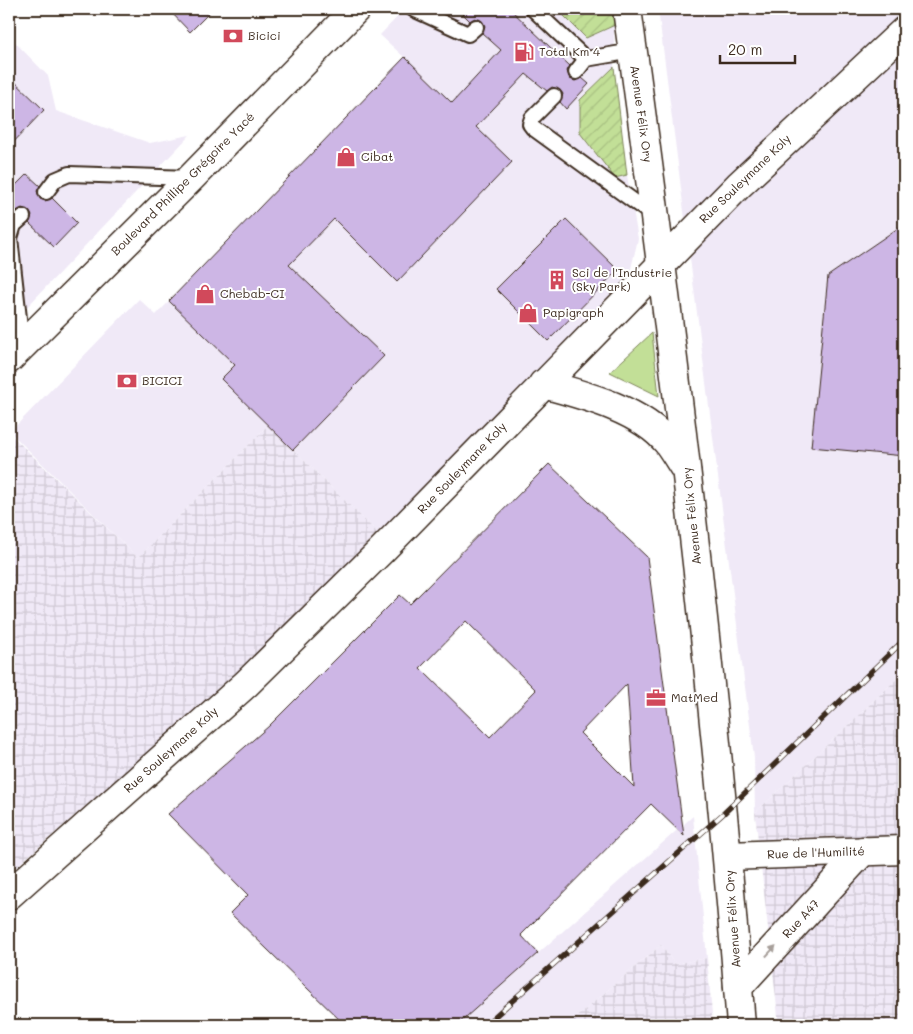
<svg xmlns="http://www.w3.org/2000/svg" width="913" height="1034" font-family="Mali,sans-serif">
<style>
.built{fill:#f0e9f7}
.industrial{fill:url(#industrial-grid)}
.grass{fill:#c2df97;stroke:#7e845a}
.garden{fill:url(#garden-furrows);stroke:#7e845a}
.building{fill:#cdb6e5;stroke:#3b2a1e;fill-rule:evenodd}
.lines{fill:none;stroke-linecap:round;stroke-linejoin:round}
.lane-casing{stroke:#3b2a1e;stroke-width:18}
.street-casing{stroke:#3b2a1e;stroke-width:31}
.secondary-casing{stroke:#3b2a1e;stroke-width:31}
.lane{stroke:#fff;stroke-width:14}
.street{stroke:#fff;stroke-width:28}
.secondary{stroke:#fff;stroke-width:28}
.rail-casing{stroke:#3b2a1e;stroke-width:5.5}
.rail{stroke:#fff;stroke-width:4;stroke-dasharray:11;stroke-linecap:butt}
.oneway{fill:#a79f9a}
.labels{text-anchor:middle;stroke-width:4;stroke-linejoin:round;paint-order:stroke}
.poi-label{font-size:12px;fill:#3b2a1e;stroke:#fff;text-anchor:start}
.street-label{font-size:12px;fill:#3b2a1e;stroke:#fff}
</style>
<defs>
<pattern id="industrial-grid" width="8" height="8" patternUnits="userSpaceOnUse" patternTransform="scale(1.25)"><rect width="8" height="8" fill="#f0e9f7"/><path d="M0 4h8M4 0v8" fill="none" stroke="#cfc8d3"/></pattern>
<pattern id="garden-furrows" width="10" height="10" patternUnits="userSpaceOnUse" patternTransform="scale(1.25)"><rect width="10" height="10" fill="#c2df97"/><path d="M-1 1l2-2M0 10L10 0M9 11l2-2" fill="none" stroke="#a8c082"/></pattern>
</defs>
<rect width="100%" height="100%" fill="#fff"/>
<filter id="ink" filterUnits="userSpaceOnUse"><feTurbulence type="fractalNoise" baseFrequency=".02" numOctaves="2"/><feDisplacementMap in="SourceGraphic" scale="10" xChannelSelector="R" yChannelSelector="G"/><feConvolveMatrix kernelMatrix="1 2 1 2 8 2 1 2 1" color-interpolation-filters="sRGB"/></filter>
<g filter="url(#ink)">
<g class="built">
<path d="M 405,9 L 614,9 L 614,67 L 627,175 L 638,239 L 629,277 L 379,534 L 268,425 L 138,558 L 10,432 L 139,299 L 156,315 L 405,58 L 380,35 Z"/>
<path d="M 658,9 L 904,9 L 904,672 L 755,813 L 754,757 Z"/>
<path d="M 9,36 L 48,76 L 56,111 L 150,143 L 190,135 L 9,326 Z"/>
<path d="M 693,816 L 707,958 L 675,964 L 661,945 L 567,1025 L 457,1025 Z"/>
</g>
<g class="industrial">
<path d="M 268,425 L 379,534 L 226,684 L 9,873 L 9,433 L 138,558 Z"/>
<path d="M 904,672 L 904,1025 L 779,1025 L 755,813 Z"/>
<path d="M 661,945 L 675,964 L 707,958 L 713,1025 L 567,1025 Z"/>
</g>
<path class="grass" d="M 652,333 L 659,396 L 610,372 Z"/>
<g class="garden">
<path d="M 557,9 L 614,9 L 615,25 L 586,38 Z"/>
<path d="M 614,67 L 627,175 L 615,178 L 580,133 L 580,100 Z"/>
</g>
<g class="building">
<path d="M 168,9 L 213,9 L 190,32 Z"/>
<path d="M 458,9 L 510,9 L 570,66 L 567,71 L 570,79 L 575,81 L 582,78 L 589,84 L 566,109 L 560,102 L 563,94 L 560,90 L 552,87 L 547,91 L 526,74 L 476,127 L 512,162 L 397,282 L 334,219 L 289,265 L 384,356 L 293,450 L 221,379 L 235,365 L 169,301 L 405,57 L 452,103 L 501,50 L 482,33 L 485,26 L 482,21 L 475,18 L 470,21 Z"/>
<path d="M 9,76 L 44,110 L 9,147 Z"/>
<path d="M 27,174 L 40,186 L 37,191 L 40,199 L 45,201 L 52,198 L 77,223 L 54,247 L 29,223 L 32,216 L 29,211 L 22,208 L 17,211 L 9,203 L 9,192 Z"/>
<path d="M 566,219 L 618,270 L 548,341 L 496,289 Z"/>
<path d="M 904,224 L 904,456 L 811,447 L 828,276 Z"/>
<path d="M 549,464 L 647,557 L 684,836 L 651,804 L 521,935 L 538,953 L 457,1025 L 345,1025 L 230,913 L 248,895 L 168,814 L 269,726 L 400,595 L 410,604 ZM 466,621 L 536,690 L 490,737 L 420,668 ZM 627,684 L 634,787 L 580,733 Z"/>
</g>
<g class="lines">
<defs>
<g id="lane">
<path d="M 413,9 L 468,34 L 476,27"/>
<path d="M 533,9 L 586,59"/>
<path d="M 576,72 L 586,59 L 633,51"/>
<path d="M 554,96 L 532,118 L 530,124 L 533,128 L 654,216"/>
<path d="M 46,192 L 55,180 L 69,174 L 190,178"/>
<path d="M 22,345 L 10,238 L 14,225 L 23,217"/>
</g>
<g id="street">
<path d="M 728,856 L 904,850"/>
<path d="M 9,895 L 246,684 L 381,551 L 739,185 L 904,31"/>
<path d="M 738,987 L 863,851"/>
</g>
<g id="secondary">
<path d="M 627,9 C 674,347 715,685 741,1025"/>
<path d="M 9,359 L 191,178 L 356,9"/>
<path d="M 543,384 C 583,395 640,409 668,443 C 674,451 679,460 685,469"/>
</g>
</defs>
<use href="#lane" class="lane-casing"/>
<use href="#street" class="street-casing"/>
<use href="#secondary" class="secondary-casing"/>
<use href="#lane" class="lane"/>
<use href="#street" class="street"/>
<use href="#secondary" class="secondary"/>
<defs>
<path id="rail" d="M 485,1025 L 724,813 L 904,640"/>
</defs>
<use href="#rail" class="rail-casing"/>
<use href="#rail" class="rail"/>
</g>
<defs><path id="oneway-solid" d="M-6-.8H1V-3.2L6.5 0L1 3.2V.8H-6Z" transform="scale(1.25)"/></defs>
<use class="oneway" href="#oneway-solid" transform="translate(771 951) rotate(-47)"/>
</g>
<defs>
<symbol id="bank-bare" viewBox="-9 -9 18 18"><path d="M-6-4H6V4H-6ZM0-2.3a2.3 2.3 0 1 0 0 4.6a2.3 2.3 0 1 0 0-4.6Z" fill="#d1495b" stroke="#fff" stroke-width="2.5" paint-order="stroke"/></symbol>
<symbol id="fuel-bare" viewBox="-9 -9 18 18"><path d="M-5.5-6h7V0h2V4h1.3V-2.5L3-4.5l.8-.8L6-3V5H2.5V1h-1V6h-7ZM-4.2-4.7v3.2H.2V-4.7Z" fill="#d1495b" stroke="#fff" stroke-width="2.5" paint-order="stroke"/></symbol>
<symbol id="shop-bare" viewBox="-9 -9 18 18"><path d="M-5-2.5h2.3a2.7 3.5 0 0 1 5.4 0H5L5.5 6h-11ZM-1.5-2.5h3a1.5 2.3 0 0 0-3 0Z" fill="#d1495b" stroke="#fff" stroke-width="2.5" paint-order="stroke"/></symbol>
<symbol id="building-bare" viewBox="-9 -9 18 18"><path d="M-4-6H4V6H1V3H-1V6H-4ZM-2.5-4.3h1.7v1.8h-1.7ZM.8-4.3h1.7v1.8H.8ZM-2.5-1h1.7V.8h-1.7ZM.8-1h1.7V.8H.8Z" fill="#d1495b" stroke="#fff" stroke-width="2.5" paint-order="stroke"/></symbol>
<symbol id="office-bare" viewBox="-9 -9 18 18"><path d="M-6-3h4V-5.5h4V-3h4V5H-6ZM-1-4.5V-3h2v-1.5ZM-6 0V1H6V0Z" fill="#d1495b" stroke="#fff" stroke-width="2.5" paint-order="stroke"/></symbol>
</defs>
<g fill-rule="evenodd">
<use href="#bank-bare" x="219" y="22" width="28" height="28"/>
<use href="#fuel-bare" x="510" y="38" width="28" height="28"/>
<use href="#shop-bare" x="332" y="143" width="28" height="28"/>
<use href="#building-bare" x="543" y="266" width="28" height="28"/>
<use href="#shop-bare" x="191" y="280" width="28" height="28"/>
<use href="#shop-bare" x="514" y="299" width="28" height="28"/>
<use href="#bank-bare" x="113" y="367" width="28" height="28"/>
<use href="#office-bare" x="642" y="684" width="28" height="28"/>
</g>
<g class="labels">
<g class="poi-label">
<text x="248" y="40">Bicici</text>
<text x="539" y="56">Total Km 4</text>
<text x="361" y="161">Cibat</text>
<text x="572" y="277">Sci de l'Industrie<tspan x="572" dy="14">(Sky Park)</tspan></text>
<text x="220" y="298">Chebab-CI</text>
<text x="543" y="317">Papigraph</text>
<text x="142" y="385">BICICI</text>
<text x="671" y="702">MatMed</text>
</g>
<g class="street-label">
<text transform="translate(641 114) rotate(82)" y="4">Avenue Félix Ory</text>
<text transform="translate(745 179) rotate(-44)" y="4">Rue Souleymane Koly</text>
<text transform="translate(183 184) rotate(-45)" y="4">Boulevard Phillipe Grégoire Yacé</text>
<text transform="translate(462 468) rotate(-46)" y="4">Rue Souleymane Koly</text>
<text transform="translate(692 516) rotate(-96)" y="4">Avenue Félix Ory</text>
<text transform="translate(171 750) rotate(-42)" y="4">Rue Souleymane Koly</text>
<text transform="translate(816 853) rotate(-2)" y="4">Rue de l'Humilité</text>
<text transform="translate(733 919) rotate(-94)" y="4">Avenue Félix Ory</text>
<text transform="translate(801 919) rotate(-47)" y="4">Rue A47</text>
</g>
</g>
<rect width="913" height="1034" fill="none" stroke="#fff" stroke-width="30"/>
<rect x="15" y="15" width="883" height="1004" fill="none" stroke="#3b2a1e" stroke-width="2" filter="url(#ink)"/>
<path d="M720 55v8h75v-8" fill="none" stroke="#3b2a1e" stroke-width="2.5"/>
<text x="728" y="55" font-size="15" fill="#3b2a1e" stroke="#ffffff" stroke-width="4" paint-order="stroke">20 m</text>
</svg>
